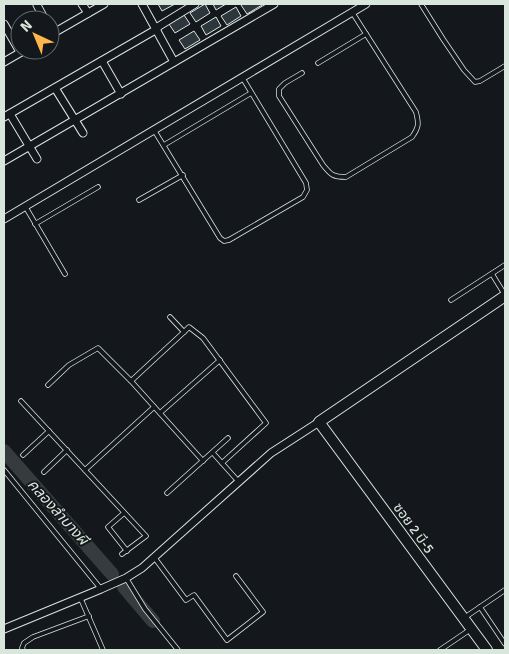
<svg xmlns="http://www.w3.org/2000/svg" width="509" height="654" font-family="Signika,'Noto Sans Thai',sans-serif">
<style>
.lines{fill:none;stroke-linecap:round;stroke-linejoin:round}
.river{stroke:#363b3e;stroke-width:14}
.building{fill:#2c363c;stroke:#d8e6dc}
.lane-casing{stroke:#d8e6dc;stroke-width:5.5}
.street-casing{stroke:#d8e6dc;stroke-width:9}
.secondary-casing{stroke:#d8e6dc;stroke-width:12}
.lane{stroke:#14181c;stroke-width:4}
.street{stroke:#14181c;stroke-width:7}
.secondary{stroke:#14181c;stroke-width:10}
.labels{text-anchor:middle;stroke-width:4;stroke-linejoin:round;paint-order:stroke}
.street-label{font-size:14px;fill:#d8e6dc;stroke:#14181c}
.water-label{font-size:15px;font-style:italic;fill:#d8e6dc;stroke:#14181c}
</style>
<rect width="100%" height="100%" fill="#14181c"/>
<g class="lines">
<g class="river">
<path d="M 4,451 L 112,574"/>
<path d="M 124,587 L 153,621"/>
</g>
</g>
<g class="building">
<path d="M 158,4 L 175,4 L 162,11 Z"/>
<path d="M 205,4 L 210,13 L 196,22 L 190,13 Z"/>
<path d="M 213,4 L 226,4 L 216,10 Z"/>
<path d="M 243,4 L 261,4 L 262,5 L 247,14 L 241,5 Z"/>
<path d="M 236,7 L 241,16 L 227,25 L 221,16 Z"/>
<path d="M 184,15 L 190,24 L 175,33 L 169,24 Z"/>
<path d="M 216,17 L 221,26 L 206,35 L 201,26 Z"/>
<path d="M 194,31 L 200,40 L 185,49 L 179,40 Z"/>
</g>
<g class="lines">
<defs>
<g id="lane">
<path d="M 421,4 L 443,39 L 464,70 L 475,82 L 480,81 L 505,66"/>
<path d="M 318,63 L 366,34"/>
<path d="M 302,73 L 285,83 L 279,89 L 279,96 L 323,165 C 331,175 333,177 346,177 L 412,137 C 419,127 419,124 416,112 L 352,12"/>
<path d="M 154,130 L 220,238 L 224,241 L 229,240 L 303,197 L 307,190 L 306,183 L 242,77"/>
<path d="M 164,145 L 251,93"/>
<path d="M 139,200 L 183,175"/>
<path d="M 25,206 L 65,274"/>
<path d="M 35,224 L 98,187"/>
<path d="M 492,274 L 505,295"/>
<path d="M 451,300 L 505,265"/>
<path d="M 170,317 L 184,332 L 189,327 L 203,338 L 266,423 L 222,463"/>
<path d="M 131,381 L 184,332"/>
<path d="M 48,385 L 69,365 L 98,348 L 131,381 L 203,461"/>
<path d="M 21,401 L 146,536 L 122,554"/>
<path d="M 160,413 L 220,360"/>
<path d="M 213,453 L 238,481"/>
<path d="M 23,455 L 49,431"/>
<path d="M 4,470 L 101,589"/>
<path d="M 85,470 L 154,407"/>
<path d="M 44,472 L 67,450"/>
<path d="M 167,493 L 228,438"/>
<path d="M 124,513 L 108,527 L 127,551"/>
<path d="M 154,557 L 186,600 L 194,595 L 227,640 L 263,612 L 236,576"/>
<path d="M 126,578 L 145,609 L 178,650"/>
<path d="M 80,597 L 103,650"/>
<path d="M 480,607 L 505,644"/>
<path d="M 464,618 L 505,590"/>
<path d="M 23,650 L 22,648 L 24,643 L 33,637 L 89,616"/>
<path d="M 440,650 L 471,629"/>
</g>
<g id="street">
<path d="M 82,4 L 88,13"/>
<path d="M 142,4 L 174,62"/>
<path d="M 37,5 L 45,20"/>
<path d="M 4,24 L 20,52"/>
<path d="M 156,28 L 195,4"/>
<path d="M 50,35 L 104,4"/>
<path d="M 102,61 L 121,94"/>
<path d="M 4,62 L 23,51"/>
<path d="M 55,88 L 83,133"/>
<path d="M 10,114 L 37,159"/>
<path d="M 4,117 L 157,29"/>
<path d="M 4,161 L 274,4"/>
<path d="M 4,219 L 366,4"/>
<path d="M 4,629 L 101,589 L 126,578 L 142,568 L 271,453 L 319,422"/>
</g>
<path id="secondary" d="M 487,650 L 319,422 L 505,296"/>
</defs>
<use href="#lane" class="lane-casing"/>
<use href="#street" class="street-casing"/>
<use href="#secondary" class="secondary-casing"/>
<use href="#lane" class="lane"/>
<use href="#street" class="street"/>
<use href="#secondary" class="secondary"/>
</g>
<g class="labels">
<g class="street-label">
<text transform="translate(414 528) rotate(54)" y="5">ซอย 2 บี-5</text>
</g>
<g class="water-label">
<text transform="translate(58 512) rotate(48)" y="5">คลองลำบางผี</text>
</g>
</g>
<rect width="509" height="654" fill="none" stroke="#d8e6dc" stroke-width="10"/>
<g transform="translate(35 35) rotate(316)"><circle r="24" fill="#14181c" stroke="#626a69"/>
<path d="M0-4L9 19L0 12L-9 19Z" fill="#ffb74d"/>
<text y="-8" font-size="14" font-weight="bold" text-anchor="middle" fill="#d8e6dc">N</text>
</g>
</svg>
